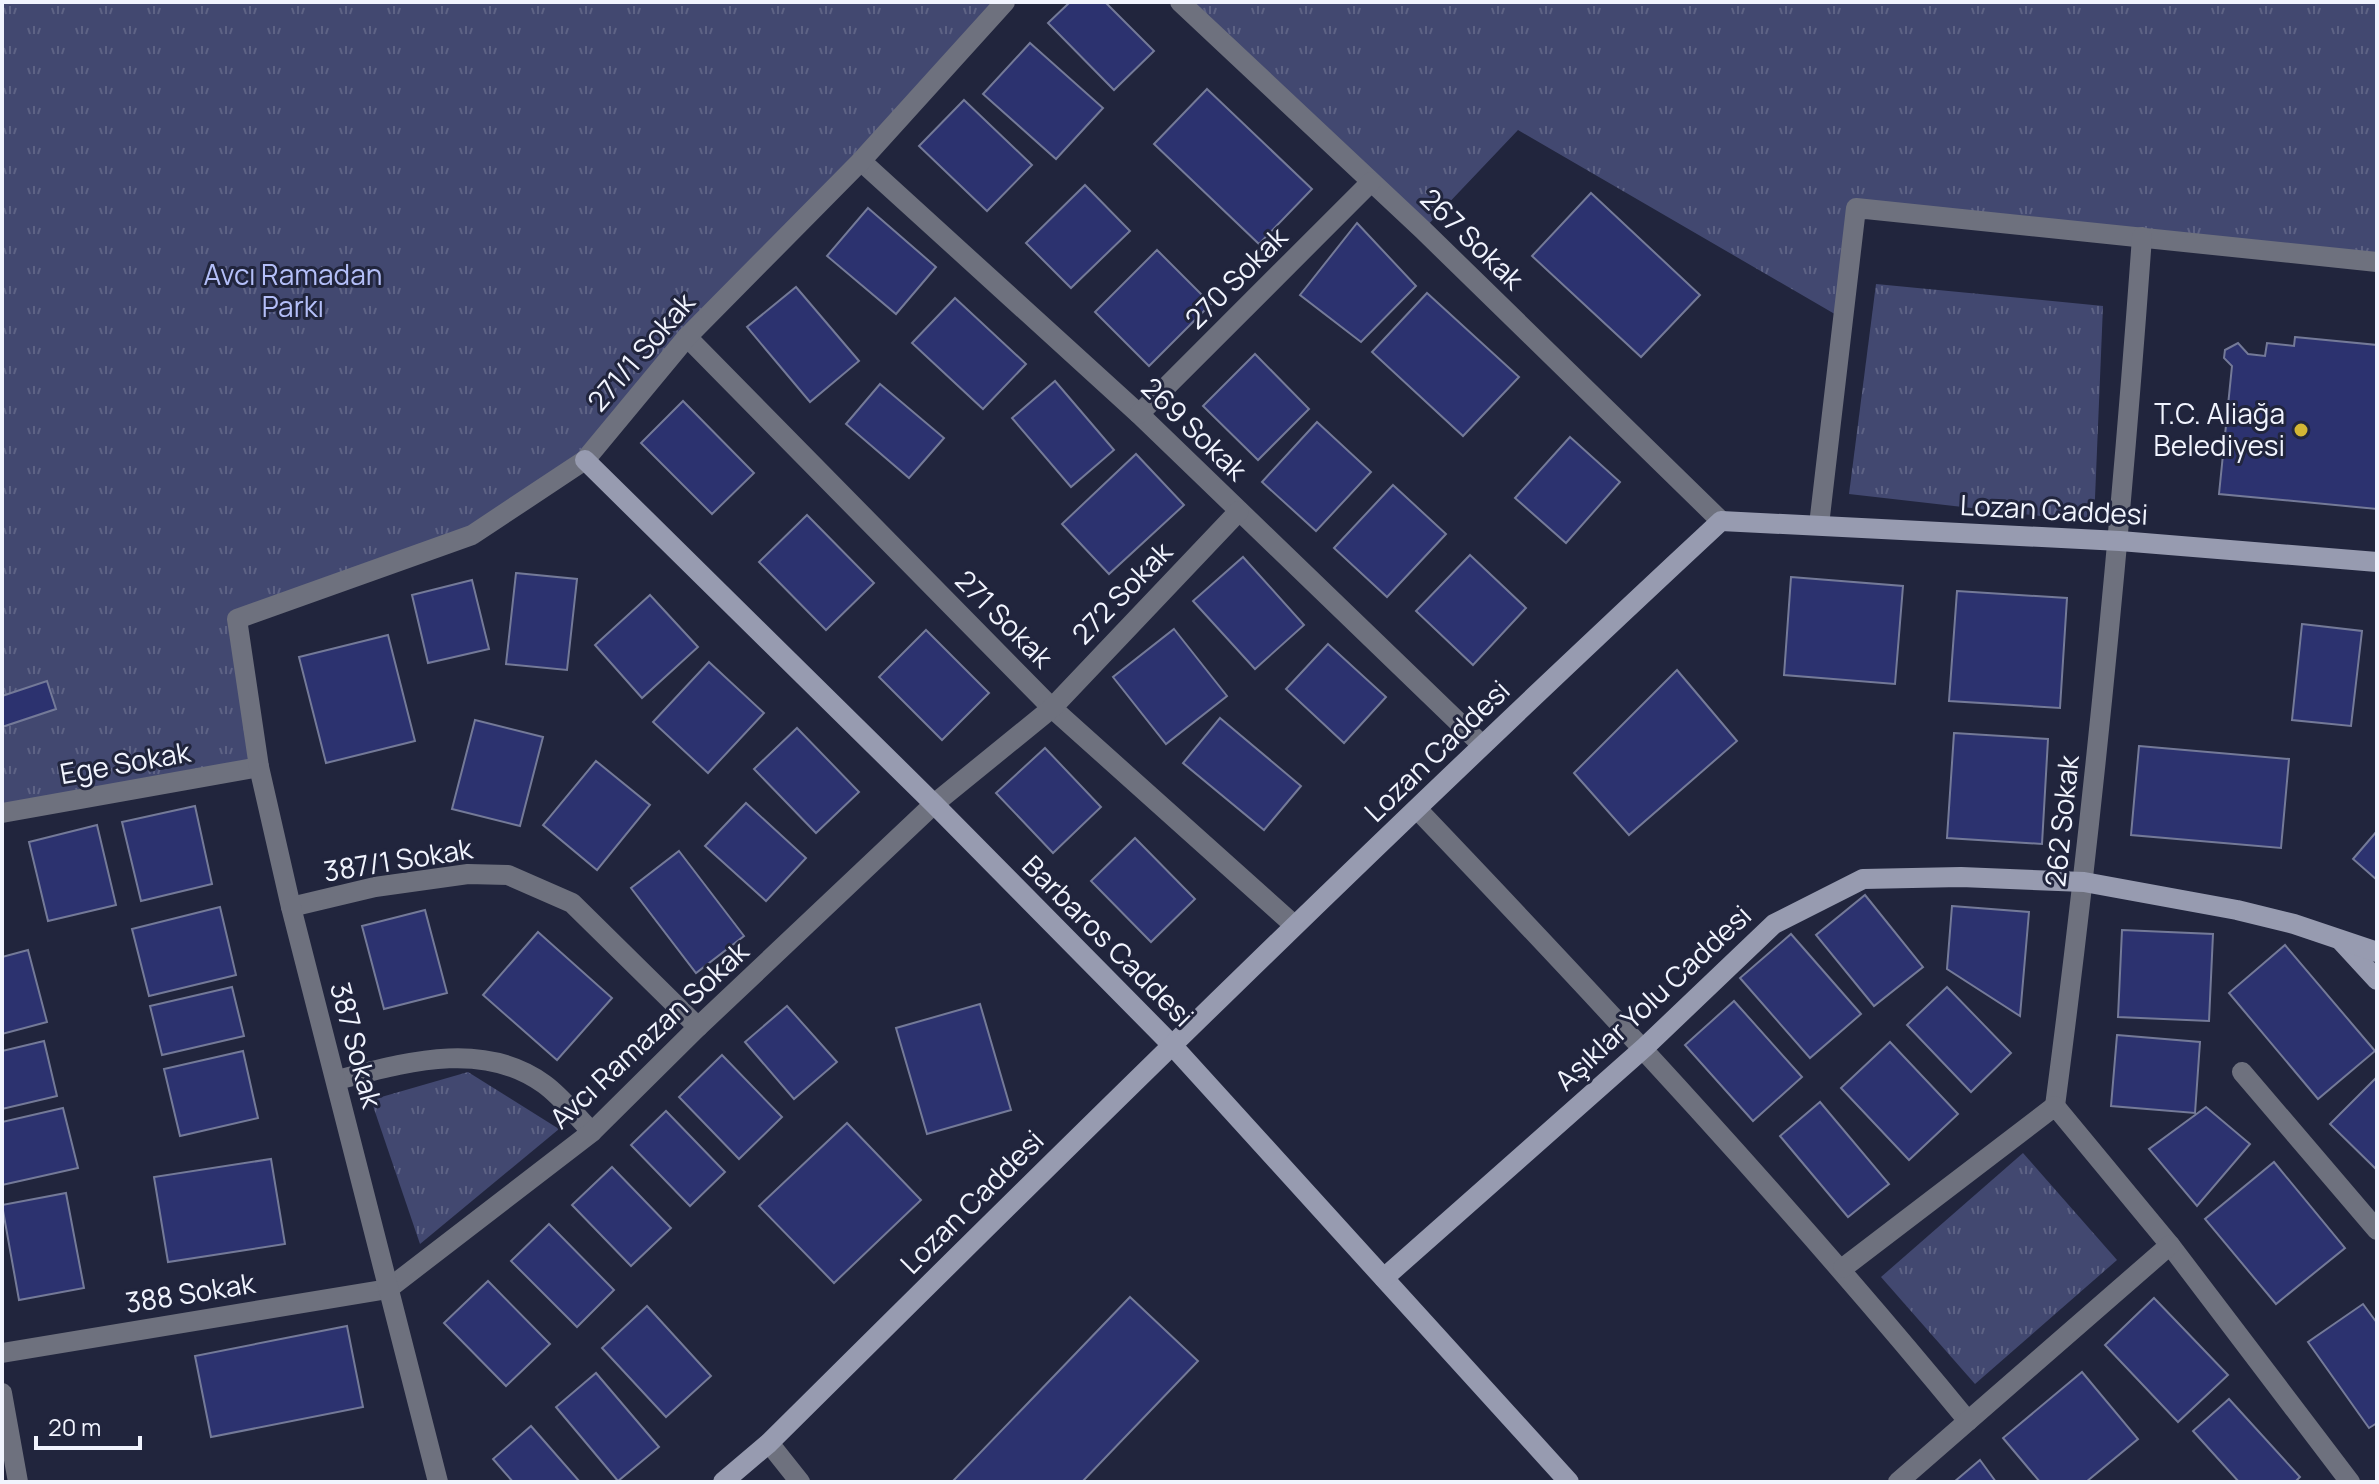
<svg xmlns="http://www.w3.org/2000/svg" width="2379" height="1484" font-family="Manrope,sans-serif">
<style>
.park{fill:url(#park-tufts)}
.building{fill:#2c326f;stroke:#747a98;stroke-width:2}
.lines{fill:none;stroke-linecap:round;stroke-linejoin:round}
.street{stroke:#6e717e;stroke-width:20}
.secondary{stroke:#979bb0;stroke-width:20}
.poi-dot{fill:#d3b635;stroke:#21253d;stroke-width:3}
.labels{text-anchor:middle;stroke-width:6;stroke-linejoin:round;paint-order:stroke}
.street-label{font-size:28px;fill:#f1f4fe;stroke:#21253d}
.park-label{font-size:28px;fill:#b4bff8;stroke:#21253d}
.poi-label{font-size:28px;fill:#f1f4fe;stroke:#21253d;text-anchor:end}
</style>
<defs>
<pattern id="park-tufts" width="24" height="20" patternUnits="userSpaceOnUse" patternTransform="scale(2)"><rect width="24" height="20" fill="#424870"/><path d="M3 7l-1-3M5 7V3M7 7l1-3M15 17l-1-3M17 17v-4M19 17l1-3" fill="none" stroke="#5e6385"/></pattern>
</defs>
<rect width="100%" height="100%" fill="#21253d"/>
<g class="park">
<path d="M 2,2 L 1005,2 L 585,460 L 472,535 L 237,619 L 259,767 L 2,813 Z"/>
<path d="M 1180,2 L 2377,2 L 2377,262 L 1857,208 L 1845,320 L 1518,130 L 1423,230 Z"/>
<path d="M 1876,284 L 2103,306 L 2094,522 L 1849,494 Z"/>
<path d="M 468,1072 L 559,1129 L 420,1244 L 371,1100 Z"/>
<path d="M 2023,1153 L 2117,1260 L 1975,1384 L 1881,1277 Z"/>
</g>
<g class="building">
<path d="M 1070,2 L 1105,2 L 1154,51 L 1114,90 L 1048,23 Z"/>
<path d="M 1030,43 L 1103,108 L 1056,159 L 983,94 Z"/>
<path d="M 1207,89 L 1312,189 L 1259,244 L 1154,144 Z"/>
<path d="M 964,100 L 1032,165 L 987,211 L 919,146 Z"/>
<path d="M 1085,185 L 1130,231 L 1071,288 L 1026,243 Z"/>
<path d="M 1591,193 L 1700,295 L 1641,357 L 1532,256 Z"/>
<path d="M 868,208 L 936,267 L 896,314 L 827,256 Z"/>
<path d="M 1357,223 L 1416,286 L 1361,342 L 1300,295 Z"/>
<path d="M 1157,250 L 1211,304 L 1149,366 L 1095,312 Z"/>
<path d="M 796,287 L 859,361 L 810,402 L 747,327 Z"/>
<path d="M 1427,293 L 1519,377 L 1463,436 L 1372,352 Z"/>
<path d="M 955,298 L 1026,364 L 983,409 L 912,343 Z"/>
<path d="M 2295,337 L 2377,345 L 2377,509 L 2219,494 L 2232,366 L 2224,358 L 2225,350 L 2238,343 L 2248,354 L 2265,356 L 2267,343 L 2294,346 Z"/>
<path d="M 1255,354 L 1309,409 L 1258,460 L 1203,406 Z"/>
<path d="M 1055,381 L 1114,450 L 1071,487 L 1012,418 Z"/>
<path d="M 880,384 L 944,438 L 909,478 L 846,424 Z"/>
<path d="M 683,401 L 754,473 L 712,514 L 641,443 Z"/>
<path d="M 1317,422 L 1371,472 L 1316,531 L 1262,482 Z"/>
<path d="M 1570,437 L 1620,482 L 1566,543 L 1515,498 Z"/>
<path d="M 1136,454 L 1184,505 L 1109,574 L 1062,524 Z"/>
<path d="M 1393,485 L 1446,534 L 1387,597 L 1334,548 Z"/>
<path d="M 807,515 L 874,583 L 826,630 L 759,562 Z"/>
<path d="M 1470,555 L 1526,608 L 1473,665 L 1416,611 Z"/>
<path d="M 1243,557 L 1304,625 L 1255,669 L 1193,601 Z"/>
<path d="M 516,573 L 577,579 L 567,670 L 506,664 Z"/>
<path d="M 1791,577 L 1903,586 L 1895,684 L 1784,675 Z"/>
<path d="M 472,580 L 489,649 L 428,663 L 412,595 Z"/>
<path d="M 1957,591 L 2067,598 L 2060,708 L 1949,701 Z"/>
<path d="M 650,595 L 698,647 L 642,698 L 595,645 Z"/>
<path d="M 2302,624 L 2362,631 L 2351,726 L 2292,720 Z"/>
<path d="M 1174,629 L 1227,696 L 1166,744 L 1113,677 Z"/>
<path d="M 926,630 L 989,693 L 942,740 L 879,677 Z"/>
<path d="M 388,635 L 415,741 L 326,763 L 299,657 Z"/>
<path d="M 1328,644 L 1386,697 L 1344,743 L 1286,689 Z"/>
<path d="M 709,662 L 764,713 L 708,773 L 653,722 Z"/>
<path d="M 1677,670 L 1737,741 L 1629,835 L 1574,773 Z"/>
<path d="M 47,681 L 56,709 L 2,727 L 2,696 Z"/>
<path d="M 1220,718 L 1301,786 L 1264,830 L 1183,763 Z"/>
<path d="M 475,720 L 543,737 L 520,826 L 452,809 Z"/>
<path d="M 797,728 L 859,792 L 816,833 L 754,769 Z"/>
<path d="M 1954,733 L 2048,739 L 2042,844 L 1947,838 Z"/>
<path d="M 2139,746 L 2289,759 L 2281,848 L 2131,835 Z"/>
<path d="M 1045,748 L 1101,807 L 1053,853 L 996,793 Z"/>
<path d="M 596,761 L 650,805 L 597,870 L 543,825 Z"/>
<path d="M 746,803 L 806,858 L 766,901 L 705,846 Z"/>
<path d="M 195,806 L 212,884 L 141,901 L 122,822 Z"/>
<path d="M 97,825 L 116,905 L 48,921 L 29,842 Z"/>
<path d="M 2377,831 L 2377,880 L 2353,859 Z"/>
<path d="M 1135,838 L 1195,899 L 1151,942 L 1091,881 Z"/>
<path d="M 679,851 L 744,936 L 696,973 L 631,888 Z"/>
<path d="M 1865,895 L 1923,967 L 1874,1006 L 1816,935 Z"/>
<path d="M 1952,906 L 2029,912 L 2020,1016 L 1947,969 Z"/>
<path d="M 220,907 L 236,975 L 149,996 L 132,929 Z"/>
<path d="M 425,910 L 447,993 L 384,1009 L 362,926 Z"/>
<path d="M 2122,930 L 2213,934 L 2209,1021 L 2118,1017 Z"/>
<path d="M 538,932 L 612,998 L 557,1060 L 483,995 Z"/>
<path d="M 1791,934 L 1861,1014 L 1810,1058 L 1740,978 Z"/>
<path d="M 2285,945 L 2375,1051 L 2318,1099 L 2229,993 Z"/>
<path d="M 28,950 L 47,1022 L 2,1034 L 2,957 Z"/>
<path d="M 232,987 L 244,1036 L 162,1055 L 150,1006 Z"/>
<path d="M 1947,987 L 2011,1053 L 1971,1092 L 1907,1025 Z"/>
<path d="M 1734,1001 L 1802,1077 L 1753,1121 L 1685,1045 Z"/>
<path d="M 980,1004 L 1011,1110 L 927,1134 L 896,1028 Z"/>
<path d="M 787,1006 L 837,1062 L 794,1099 L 745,1042 Z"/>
<path d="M 2117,1035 L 2200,1042 L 2195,1113 L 2111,1106 Z"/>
<path d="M 44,1041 L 57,1096 L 2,1109 L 2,1051 Z"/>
<path d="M 1890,1042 L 1958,1114 L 1909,1160 L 1841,1088 Z"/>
<path d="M 243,1051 L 258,1118 L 180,1136 L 164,1069 Z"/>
<path d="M 722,1055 L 782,1117 L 739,1159 L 679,1097 Z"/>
<path d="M 2377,1077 L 2377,1170 L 2330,1124 Z"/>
<path d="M 1820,1102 L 1889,1184 L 1848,1217 L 1780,1136 Z"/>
<path d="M 2206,1107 L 2250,1144 L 2197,1206 L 2149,1149 Z"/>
<path d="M 63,1108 L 78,1168 L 2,1185 L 2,1122 Z"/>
<path d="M 666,1111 L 725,1172 L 690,1206 L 631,1145 Z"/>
<path d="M 847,1123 L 921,1200 L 834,1283 L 759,1206 Z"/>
<path d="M 271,1159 L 285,1244 L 168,1262 L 154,1177 Z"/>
<path d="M 2274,1162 L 2345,1248 L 2276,1304 L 2205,1219 Z"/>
<path d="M 612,1167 L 671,1228 L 631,1266 L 572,1205 Z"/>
<path d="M 66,1193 L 84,1288 L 19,1300 L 2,1205 Z"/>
<path d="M 549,1224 L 614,1290 L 577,1327 L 511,1261 Z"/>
<path d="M 488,1281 L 550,1344 L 506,1386 L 444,1323 Z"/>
<path d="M 1130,1297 L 1198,1361 L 1082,1482 L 952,1482 Z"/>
<path d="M 2154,1298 L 2228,1375 L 2178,1422 L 2105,1345 Z"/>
<path d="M 2363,1304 L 2377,1323 L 2377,1423 L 2369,1428 L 2308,1342 Z"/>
<path d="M 647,1306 L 711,1376 L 666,1417 L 602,1348 Z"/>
<path d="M 347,1326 L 363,1407 L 211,1437 L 195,1356 Z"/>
<path d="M 2082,1372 L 2138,1439 L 2086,1482 L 2040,1482 L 2003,1438 Z"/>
<path d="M 596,1373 L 659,1447 L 618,1481 L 556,1407 Z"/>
<path d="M 2229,1399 L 2300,1477 L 2295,1482 L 2239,1482 L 2193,1431 Z"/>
<path d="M 531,1426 L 580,1482 L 513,1482 L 493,1459 Z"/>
<path d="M 1980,1460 L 1996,1482 L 1954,1482 Z"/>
</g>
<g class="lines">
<g class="street">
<path d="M 1180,2 L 1423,230 L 1721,521"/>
<path d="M 861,161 L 1139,414 L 1481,744"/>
<path d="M 687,337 L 1052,708 L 1294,925"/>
<path d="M 1139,414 L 1371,182"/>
<path d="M 1819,525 L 1856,208 L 2377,262"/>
<path d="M 1418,810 C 1608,1009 1794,1209 1968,1421"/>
<path d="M 2,813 L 259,767"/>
<path d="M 291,907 L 375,887 L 468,874 L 508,875 L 572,903 L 698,1027"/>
<path d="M 2242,1072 L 2377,1230"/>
<path d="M 337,1080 C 404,1063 482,1039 544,1084 C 562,1097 577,1117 592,1132"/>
<path d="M 2055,1106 C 2093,817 2121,528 2142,237"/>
<path d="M 1843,1268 L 2055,1106 L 2170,1245 L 2350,1482"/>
<path d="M 2,1353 L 388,1289 L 592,1132 L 698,1027 L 934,804 L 1052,708 L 1239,511"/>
<path d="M 2,1393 L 18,1482"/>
<path d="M 769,1443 L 800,1482"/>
<path d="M 438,1482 L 291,907 L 259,767 L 237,619 L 472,535 L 585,460 L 687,337 L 861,161 L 1005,2"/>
<path d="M 1898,1482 L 2170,1245"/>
</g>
<g class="secondary">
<path d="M 585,460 L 934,804 L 1171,1044 L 1569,1482"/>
<path d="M 2342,942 L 2377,980"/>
<path d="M 1384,1278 L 1645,1047 L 1774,924 L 1863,879 L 1961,877 L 2084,882 L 2237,910 L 2294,924 L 2377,952"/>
<path d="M 723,1482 L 769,1443 C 1082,1132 1397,822 1721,521 L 2120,541 L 2377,562"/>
</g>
</g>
<circle class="poi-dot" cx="2301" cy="430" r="8"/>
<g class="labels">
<g class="street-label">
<text transform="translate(1472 239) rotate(44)" y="10">267 Sokak</text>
<text transform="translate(1236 278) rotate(-45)" y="10">270 Sokak</text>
<text transform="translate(641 352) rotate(-49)" y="10">271/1 Sokak</text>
<text transform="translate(1194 429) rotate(44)" y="10">269 Sokak</text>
<text transform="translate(2054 510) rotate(3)" y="10">Lozan Caddesi</text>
<text transform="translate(1122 593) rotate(-46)" y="10">272 Sokak</text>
<text transform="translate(1004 619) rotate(45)" y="10">271 Sokak</text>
<text transform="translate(1437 751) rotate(-44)" y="10">Lozan Caddesi</text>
<text transform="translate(125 763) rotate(-10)" y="10">Ege Sokak</text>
<text transform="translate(2062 821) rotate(-84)" y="10">262 Sokak</text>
<text transform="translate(398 860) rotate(-9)" y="10">387/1 Sokak</text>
<text transform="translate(1108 941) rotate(45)" y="10">Barbaros Caddesi</text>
<text transform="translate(1653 998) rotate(-43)" y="10">Aşıklar Yolu Caddesi</text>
<text transform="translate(649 1035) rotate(-43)" y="10">Avcı Ramazan Sokak</text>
<text transform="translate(356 1045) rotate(75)" y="10">387 Sokak</text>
<text transform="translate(972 1202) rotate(-45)" y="10">Lozan Caddesi</text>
<text transform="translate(190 1293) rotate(-9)" y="10">388 Sokak</text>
</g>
<g class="park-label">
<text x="293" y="285">Avcı Ramadan<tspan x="293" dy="32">Parkı</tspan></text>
</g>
<g class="poi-label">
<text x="2285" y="424">T.C. Aliağa<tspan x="2285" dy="32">Belediyesi</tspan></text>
</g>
</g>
<rect width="2379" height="1484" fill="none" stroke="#f1f4fe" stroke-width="8"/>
<path d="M36 1436v12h104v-12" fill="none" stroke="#f1f4fe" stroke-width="4"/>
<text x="48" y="1436" font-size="24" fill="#f1f4fe" stroke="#21253d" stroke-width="6" paint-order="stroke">20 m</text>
</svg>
